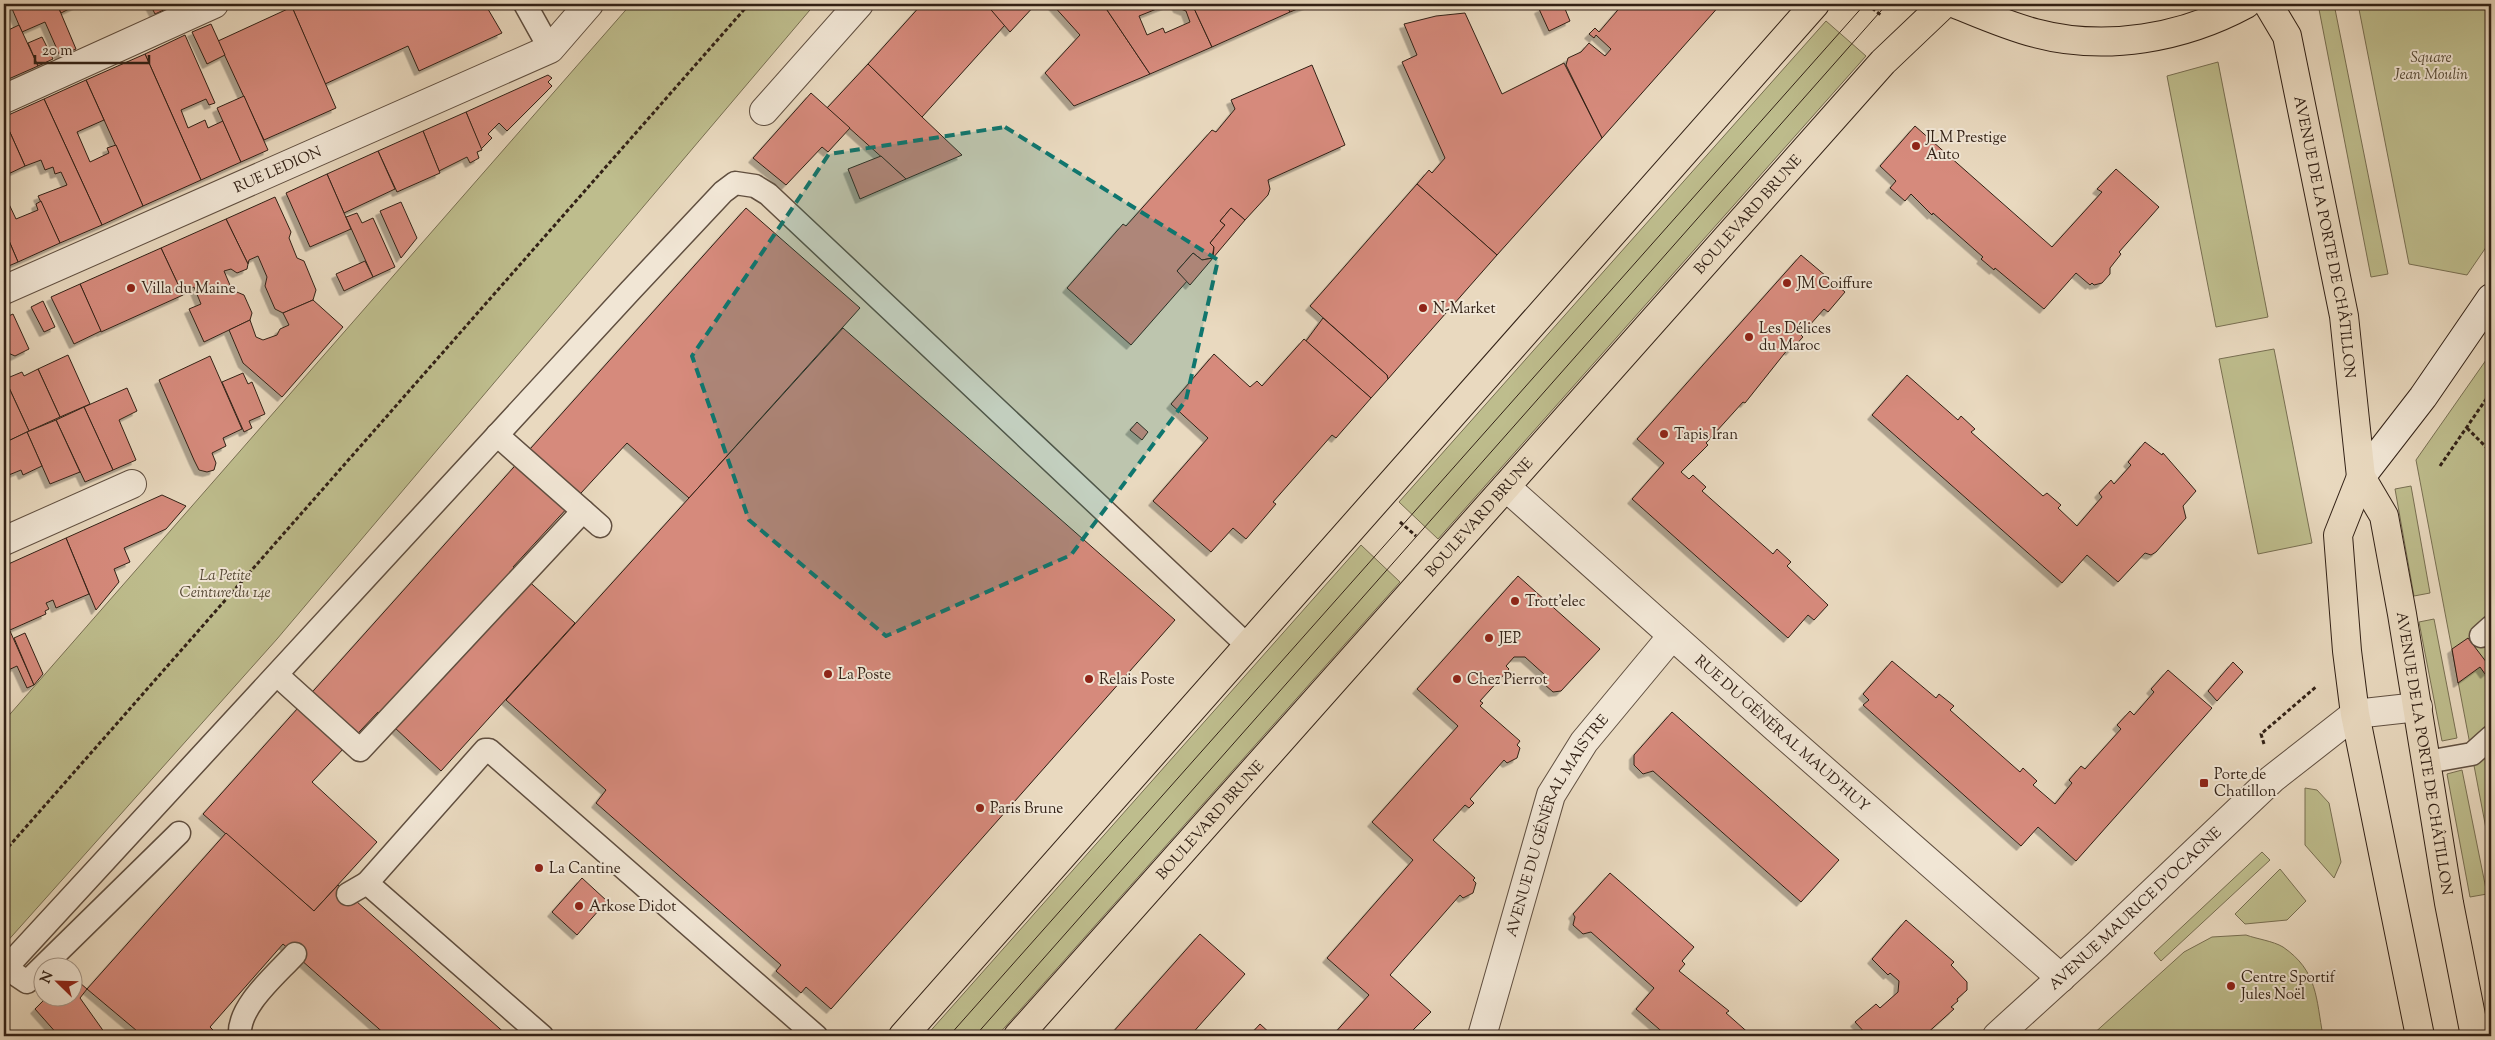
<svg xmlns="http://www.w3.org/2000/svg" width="2495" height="1040" font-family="'Sorts Mill Goudy',serif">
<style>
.green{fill:#bebd8d;stroke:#786f52}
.building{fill:#d68a7c;stroke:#322116;filter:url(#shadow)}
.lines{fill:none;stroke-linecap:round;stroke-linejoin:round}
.lane-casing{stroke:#604f40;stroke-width:25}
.street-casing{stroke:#604f40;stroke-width:30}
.secondary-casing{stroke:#322116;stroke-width:30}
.primary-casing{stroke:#322116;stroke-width:30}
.path{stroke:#322116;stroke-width:3;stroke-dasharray:4 2.5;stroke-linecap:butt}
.lane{stroke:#f1e6d5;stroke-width:22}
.street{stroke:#f1e6d5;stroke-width:28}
.secondary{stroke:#f1e6d5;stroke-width:28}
.primary{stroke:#e9d9bf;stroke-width:28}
.tram{stroke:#322116;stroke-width:1}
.marked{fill:#0f766e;fill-opacity:0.2;stroke:#0f766e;stroke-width:4;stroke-dasharray:10 6;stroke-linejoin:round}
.poi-dot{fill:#8f2418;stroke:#f1e6d5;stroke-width:2}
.labels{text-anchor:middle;stroke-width:4;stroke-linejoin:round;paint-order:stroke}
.park-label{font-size:15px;font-style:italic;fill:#554834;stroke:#f1e6d5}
.poi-label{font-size:15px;fill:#322116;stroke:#f1e6d5;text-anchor:start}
.street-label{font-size:15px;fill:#322116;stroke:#f1e6d5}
</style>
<defs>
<filter id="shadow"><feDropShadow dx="-4.5" dy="4.5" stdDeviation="0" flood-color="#0004"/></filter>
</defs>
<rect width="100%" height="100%" fill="#e9d9bf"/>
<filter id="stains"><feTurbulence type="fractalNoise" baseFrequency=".004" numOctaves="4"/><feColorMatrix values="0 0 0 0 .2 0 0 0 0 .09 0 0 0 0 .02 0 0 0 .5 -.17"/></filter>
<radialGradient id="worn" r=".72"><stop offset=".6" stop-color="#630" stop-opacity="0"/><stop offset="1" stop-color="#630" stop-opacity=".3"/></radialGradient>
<g class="green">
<path d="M 631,4 L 815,4 L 277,639 L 4,945 L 4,721 Z"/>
<path d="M 2318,4 L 2334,4 L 2388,274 L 2371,277 Z"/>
<path d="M 2358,4 L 2491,4 L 2491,240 L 2467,275 L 2409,264 Z"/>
<path d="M 1826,21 L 1866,56 L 1438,539 L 1399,502 Z"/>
<path d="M 2218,62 L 2268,317 L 2216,327 L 2167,76 Z"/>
<path d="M 2274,349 L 2312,543 L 2258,554 L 2219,359 Z"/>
<path d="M 2491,353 L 2491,855 L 2416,460 Z"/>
<path d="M 2411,486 L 2430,593 L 2414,596 L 2395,489 Z"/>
<path d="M 1361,545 L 1400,582 L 997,1036 L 926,1036 Z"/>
<path d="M 2434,619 L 2457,738 L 2442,741 L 2419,622 Z"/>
<path d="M 2462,770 L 2487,894 L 2470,897 L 2447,774 Z"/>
<path d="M 2305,788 L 2317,790 L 2329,803 L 2341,862 L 2334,878 L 2305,845 Z"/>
<path d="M 2262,852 L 2270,860 L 2161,961 L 2154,953 Z"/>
<path d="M 2280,869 L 2306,901 L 2287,920 L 2245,924 L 2235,914 Z"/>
<path d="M 2246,935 C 2257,939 2273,941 2283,947 C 2318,971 2316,999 2323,1036 L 2091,1036 L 2184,952 L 2212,937 Z"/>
</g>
<g class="building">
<path d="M 10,4 L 57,4 L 76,49 L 60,56 L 45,22 L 22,32 Z"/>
<path d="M 57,4 L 79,4 L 61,13 Z"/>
<path d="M 150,4 L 168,4 L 170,7 L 155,14 Z"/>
<path d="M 299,4 L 485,4 L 502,33 L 419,71 L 408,46 L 325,84 L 292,7 Z"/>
<path d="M 922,4 L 986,4 L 1005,25 L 922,117 L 868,64 Z"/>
<path d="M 986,4 L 1036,4 L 1010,32 Z"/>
<path d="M 1052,4 L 1103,4 L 1150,74 L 1074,106 L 1045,73 L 1080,35 Z"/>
<path d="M 1103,4 L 1169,4 L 1139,16 L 1147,35 L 1163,28 L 1165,33 L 1190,22 L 1186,11 L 1178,8 L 1176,4 L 1192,4 L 1212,47 L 1150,74 Z"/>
<path d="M 1192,4 L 1286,4 L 1290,12 L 1212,47 Z"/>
<path d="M 1286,4 L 1310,4 L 1290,12 Z"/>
<path d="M 1549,4 L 1563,4 L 1570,21 L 1549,31 L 1539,9 Z"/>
<path d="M 1623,4 L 1721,4 L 1602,138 L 1566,65 L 1568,58 L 1581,52 L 1589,43 L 1605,56 L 1611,49 L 1596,35 L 1594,38 L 1589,34 L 1595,28 L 1599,32 Z"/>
<path d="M 292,7 L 336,108 L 264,140 L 218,41 Z"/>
<path d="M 1465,13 L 1502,94 L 1564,63 L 1602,138 L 1497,255 L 1417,184 L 1429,170 L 1432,173 L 1445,158 L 1402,62 L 1417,55 L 1404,24 L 1436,16 Z"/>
<path d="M 211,24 L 225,55 L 207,64 L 192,32 Z"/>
<path d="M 19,25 L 38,66 L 4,81 L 4,32 Z"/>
<path d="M 185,35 L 215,103 L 209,105 L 206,99 L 181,110 L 188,128 L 205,120 L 208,128 L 223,121 L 241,162 L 201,180 L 145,54 Z"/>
<path d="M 42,37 L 53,59 L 38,66 L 28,43 Z"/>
<path d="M 145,54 L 201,180 L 143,206 L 86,80 Z"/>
<path d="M 868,64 L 922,117 L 962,155 L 906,179 L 827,108 Z"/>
<path d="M 1312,65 L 1345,145 L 1268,180 L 1270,189 L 1268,195 L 1245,220 L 1231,208 L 1220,221 L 1225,225 L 1210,243 L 1214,247 L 1212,258 L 1202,260 L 1193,253 L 1177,271 L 1188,280 L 1131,345 L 1067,288 L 1123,224 L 1126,226 L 1212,130 L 1216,132 L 1235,109 L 1231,100 Z"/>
<path d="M 548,75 L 552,78 L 548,82 L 552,86 L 507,131 L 499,123 L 488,134 L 492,138 L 481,149 L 466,112 Z"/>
<path d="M 86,80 L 104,120 L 77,132 L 90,162 L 109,153 L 107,148 L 116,145 L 143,206 L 102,225 L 44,99 Z"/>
<path d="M 811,93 L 850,128 L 828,152 L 822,147 L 786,185 L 753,158 Z"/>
<path d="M 244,96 L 268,150 L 241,162 L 217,108 Z"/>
<path d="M 44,99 L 102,225 L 60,243 L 38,196 L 67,185 L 61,172 L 55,174 L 53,167 L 45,170 L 41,160 L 25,166 L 4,119 L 4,117 Z"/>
<path d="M 466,112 L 482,150 L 477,152 L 479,158 L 470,163 L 467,157 L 439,171 L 423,131 Z"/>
<path d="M 4,119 L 25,166 L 4,176 Z"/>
<path d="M 1915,126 L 2052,247 L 2102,192 L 2097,189 L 2116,169 L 2159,207 L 2119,252 L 2121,254 L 2110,268 L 2110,274 L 2102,283 L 2094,285 L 2092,283 L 2090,285 L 2076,273 L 2044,309 L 1995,268 L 1994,270 L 1981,259 L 1983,257 L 1933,213 L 1932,215 L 1911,194 L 1905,201 L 1890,188 L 1896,181 L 1880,166 Z"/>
<path d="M 423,131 L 440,173 L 397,192 L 378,151 Z"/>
<path d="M 378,151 L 395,189 L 344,213 L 327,174 Z"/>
<path d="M 881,156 L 906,179 L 860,199 L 848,169 Z"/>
<path d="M 327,174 L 351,229 L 310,247 L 286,193 Z"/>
<path d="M 1417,184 L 1497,255 L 1388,379 L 1387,375 L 1310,306 Z"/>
<path d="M 275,197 L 291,232 L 289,238 L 297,258 L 304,261 L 316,290 L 313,300 L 283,313 L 275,309 L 265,286 L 267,277 L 258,256 L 249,260 L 248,264 L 226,219 Z"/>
<path d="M 41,201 L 60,243 L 18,262 L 4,229 L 4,204 L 8,202 L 16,219 L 38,210 L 36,204 Z"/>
<path d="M 401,202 L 417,238 L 401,258 L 380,211 Z"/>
<path d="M 746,208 L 860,308 L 689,498 L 627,443 L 513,567 L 575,623 L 441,771 L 378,712 L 312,782 L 377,842 L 314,911 L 203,814 Z"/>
<path d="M 1231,208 L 1245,220 L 1213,258 L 1214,247 L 1210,243 L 1225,225 L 1220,221 Z"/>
<path d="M 357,213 L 362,223 L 373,218 L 395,267 L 373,277 L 346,217 Z"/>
<path d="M 226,219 L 248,264 L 247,269 L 237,273 L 231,269 L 224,271 L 232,290 L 244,295 L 252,313 L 250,320 L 204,342 L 189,309 L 201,304 L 194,287 L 182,293 L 161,248 Z"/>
<path d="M 4,229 L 18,262 L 4,268 Z"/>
<path d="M 161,248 L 183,295 L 101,332 L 80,284 Z"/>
<path d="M 1193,253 L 1202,260 L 1213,258 L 1190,285 L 1177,271 Z"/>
<path d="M 1801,255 L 1845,292 L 1828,312 L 1824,309 L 1801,335 L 1803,337 L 1790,351 L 1788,349 L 1745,403 L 1743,402 L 1706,443 L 1708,445 L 1681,472 L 1689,479 L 1693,475 L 1706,487 L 1702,491 L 1773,554 L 1777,549 L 1791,562 L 1787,566 L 1828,605 L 1814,620 L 1808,615 L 1788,638 L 1632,499 L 1664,463 L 1637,439 Z"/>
<path d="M 365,261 L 373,277 L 344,291 L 336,274 Z"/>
<path d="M 80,284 L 101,331 L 74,344 L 51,297 Z"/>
<path d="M 313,300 L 343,327 L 282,397 L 243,363 L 229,330 L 250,320 L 256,337 L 263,340 L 277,335 L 280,329 L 289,325 L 283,313 Z"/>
<path d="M 43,301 L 55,327 L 44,332 L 31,307 Z"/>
<path d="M 13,314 L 29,349 L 15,356 L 8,353 L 4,344 L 4,318 Z"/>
<path d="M 1323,318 L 1387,375 L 1388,379 L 1371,398 L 1306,341 Z"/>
<path d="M 843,328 L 1175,620 L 831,1009 L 806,987 L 801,993 L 776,971 L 781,965 L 596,803 L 606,790 L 506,700 Z"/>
<path d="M 1304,339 L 1371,398 L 1336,438 L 1332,435 L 1273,502 L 1276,504 L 1246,539 L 1233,528 L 1211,552 L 1153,501 L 1208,438 L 1171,404 L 1214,354 L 1250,387 L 1257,381 L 1262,386 Z"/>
<path d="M 68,355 L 90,404 L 60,417 L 38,369 Z"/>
<path d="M 210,356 L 242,429 L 223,438 L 226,446 L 212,453 L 216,463 L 214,470 L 207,472 L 199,470 L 194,460 L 159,380 Z"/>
<path d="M 38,369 L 60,417 L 29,431 L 5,379 L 22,372 L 24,376 Z"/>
<path d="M 243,373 L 248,384 L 252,382 L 265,414 L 249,421 L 252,428 L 244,432 L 222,382 Z"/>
<path d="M 1907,375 L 1958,420 L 1961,416 L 1975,429 L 1971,432 L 2043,496 L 2047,493 L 2061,505 L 2058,508 L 2077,526 L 2102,497 L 2099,493 L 2111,480 L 2114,484 L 2131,465 L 2128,462 L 2145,442 L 2162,455 L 2163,453 L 2196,491 L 2183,506 L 2186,518 L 2156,552 L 2151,555 L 2145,553 L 2118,582 L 2087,555 L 2062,583 L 1872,415 Z"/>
<path d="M 4,377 L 29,431 L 4,443 L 4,421 L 9,419 L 4,409 Z"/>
<path d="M 127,388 L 137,411 L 119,420 L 136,460 L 113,470 L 84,407 Z"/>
<path d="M 84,407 L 113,470 L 85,482 L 56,420 Z"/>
<path d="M 56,420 L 80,472 L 50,484 L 27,432 Z"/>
<path d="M 1137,422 L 1148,432 L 1142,440 L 1130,430 Z"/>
<path d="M 27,432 L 42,466 L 23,475 L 21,470 L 4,477 L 4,443 Z"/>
<path d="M 162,495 L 186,506 L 166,529 L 124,548 L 130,562 L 114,569 L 119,582 L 96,610 L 66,538 Z"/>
<path d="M 66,538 L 89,594 L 56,608 L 53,600 L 46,603 L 49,609 L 45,611 L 46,614 L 10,630 L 4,617 L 4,566 Z"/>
<path d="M 1518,576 L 1600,649 L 1561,691 L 1553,692 L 1544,684 L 1545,675 L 1525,657 L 1514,657 L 1506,666 L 1509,669 L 1480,701 L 1483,703 L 1480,706 L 1520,741 L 1517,745 L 1520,748 L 1517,758 L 1507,763 L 1504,760 L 1470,799 L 1474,803 L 1469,808 L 1465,805 L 1433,840 L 1475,878 L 1473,880 L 1476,883 L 1473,893 L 1463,898 L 1460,895 L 1390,975 L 1431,1012 L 1407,1036 L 1332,1036 L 1369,995 L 1327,958 L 1413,860 L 1372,822 L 1458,726 L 1417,689 Z"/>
<path d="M 10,631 L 34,685 L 27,688 L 17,666 L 4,672 L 4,634 Z"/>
<path d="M 25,633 L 43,674 L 34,685 L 14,638 Z"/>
<path d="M 2468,638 L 2487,663 L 2491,660 L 2491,669 L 2485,674 L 2480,667 L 2458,683 L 2452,649 Z"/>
<path d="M 1892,661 L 1936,698 L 1939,694 L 1954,706 L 1950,710 L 2020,772 L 2023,768 L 2037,781 L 2033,785 L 2055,804 L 2072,783 L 2069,780 L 2081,766 L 2085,769 L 2121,729 L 2117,725 L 2130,711 L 2134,715 L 2154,692 L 2151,689 L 2168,670 L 2212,708 L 2076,861 L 2038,827 L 2021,846 L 1863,705 L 1869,700 L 1863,694 Z"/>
<path d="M 2233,662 L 2243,672 L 2217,701 L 2208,691 Z"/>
<path d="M 1672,712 L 1839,860 L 1801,902 L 1653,771 L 1643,774 L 1634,765 L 1634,755 Z"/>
<path d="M 226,833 L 314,911 L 338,885 L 508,1036 L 387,1036 L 283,944 L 210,1027 L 219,1036 L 143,1036 L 87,989 Z"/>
<path d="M 1610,873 L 1694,947 L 1682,961 L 1685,964 L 1679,971 L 1729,1011 L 1726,1013 L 1752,1036 L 1667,1036 L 1636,1009 L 1654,988 L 1591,932 L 1583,934 L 1573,925 L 1575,917 L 1573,914 Z"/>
<path d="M 582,878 L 607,901 L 577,935 L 552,912 Z"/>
<path d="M 1906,920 L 1954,962 L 1951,965 L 1967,982 L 1967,990 L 1957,999 L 1958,1001 L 1951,1007 L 1954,1009 L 1924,1036 L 1868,1036 L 1855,1022 L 1876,1004 L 1880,1008 L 1898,992 L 1899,981 L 1890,973 L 1888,975 L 1872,959 Z"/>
<path d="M 1200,934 L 1245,974 L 1190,1036 L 1116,1036 L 1112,1033 Z"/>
<path d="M 72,976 L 87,989 L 80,998 L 107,1036 L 59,1036 L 35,1009 L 46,998 L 72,998 Z"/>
<path d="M 1260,1024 L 1273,1036 L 1249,1036 Z"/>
</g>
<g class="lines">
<defs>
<g id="lane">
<path d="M 525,4 L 550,49"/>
<path d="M 497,435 L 600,526"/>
<path d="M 2481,636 L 2491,627"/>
<path d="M 277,675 L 360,750 L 583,511"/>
<path d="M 2427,762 L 2472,754 L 2491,737"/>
<path d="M 348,894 L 367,883"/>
<path d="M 6,968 L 27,982 L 179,833"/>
<path d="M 4,970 L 630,291 L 723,192 L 735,183 L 755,186 L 768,194 L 1248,646"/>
<path d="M 240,1036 C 237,1007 276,975 295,954"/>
<path d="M 542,1036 L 367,883 L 485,750 L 489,750 L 816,1036"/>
</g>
<g id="street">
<path d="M 4,99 L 214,4"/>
<path d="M 764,111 L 859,4"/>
<path id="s1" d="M 4,290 L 550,49 L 589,4"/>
<path id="s2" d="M 1506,487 L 1776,728 L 2061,978"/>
<path d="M 4,541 L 132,484"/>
<path id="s3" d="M 1482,1036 L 1551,795 L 1584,742 L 1672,636"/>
<path id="s4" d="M 1997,1036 L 2097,945 L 2272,779 L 2355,714 L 2418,707"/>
</g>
<path id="secondary" d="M 2361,477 L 2423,397 L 2491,298"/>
<g id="primary">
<path d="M 1956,4 C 1983,15 2008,26 2035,33 C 2106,52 2183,38 2246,4"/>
<path id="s5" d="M 2268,4 L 2287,36 L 2344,316 L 2361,477 L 2384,516 L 2402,614 L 2449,903 L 2475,1036"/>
<path d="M 2361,477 L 2338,535 L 2347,651 L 2355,714 L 2420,1036"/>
<path d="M 903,1036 L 1815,4"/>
<path id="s6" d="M 1018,1036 L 1883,62 L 1944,4"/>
</g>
</defs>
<use href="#lane" class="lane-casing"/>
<use href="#street" class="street-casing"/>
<use href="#secondary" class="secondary-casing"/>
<use href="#primary" class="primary-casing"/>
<g class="path">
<path d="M 1867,4 L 1882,16"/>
<path d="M 2467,428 L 2491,452"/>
<path d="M 2440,466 L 2491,392"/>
<path d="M 1400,522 L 1416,536"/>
<path d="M 2264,744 L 2261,734 L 2317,686"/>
<path d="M 4,852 L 749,4"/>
</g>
<use href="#lane" class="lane"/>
<use href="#street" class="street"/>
<use href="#secondary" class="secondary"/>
<use href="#primary" class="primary"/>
<g class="tram">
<path d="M 949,1036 L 1865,4"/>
<path d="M 975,1036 L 1887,4"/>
</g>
</g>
<path class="marked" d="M 1005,127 L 1218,260 L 1186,400 L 1071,555 L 886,636 L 749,520 L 692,356 L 829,154 Z"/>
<g class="poi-dot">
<circle cx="1916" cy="146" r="5"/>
<circle cx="1787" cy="283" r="5"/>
<circle cx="131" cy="288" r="5"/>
<circle cx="1423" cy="308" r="5"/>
<circle cx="1749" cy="337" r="5"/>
<circle cx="1664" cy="434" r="5"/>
<circle cx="1515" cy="601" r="5"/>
<circle cx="1489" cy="638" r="5"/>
<circle cx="828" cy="674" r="5"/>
<circle cx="1089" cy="679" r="5"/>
<circle cx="1457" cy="679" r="5"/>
<rect x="2199" y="778" width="10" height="10" rx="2.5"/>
<circle cx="980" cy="808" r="5"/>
<circle cx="539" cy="868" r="5"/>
<circle cx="579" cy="906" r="5"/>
<circle cx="2231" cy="986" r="5"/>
</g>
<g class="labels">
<g class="park-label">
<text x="2431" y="62">Square<tspan x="2431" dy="17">Jean Moulin</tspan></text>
<text x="225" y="580">La Petite<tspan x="225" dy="17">Ceinture du 14e</tspan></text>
</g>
<g class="poi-label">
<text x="1926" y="142">JLM Prestige<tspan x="1926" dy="17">Auto</tspan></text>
<text x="1797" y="288">JM Coiffure</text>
<text x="141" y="293">Villa du Maine</text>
<text x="1433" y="313">N-Market</text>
<text x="1759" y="333">Les Délices<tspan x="1759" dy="17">du Maroc</tspan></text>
<text x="1674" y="439">Tapis Iran</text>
<text x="1525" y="606">Trott'elec</text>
<text x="1499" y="643">JEP</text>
<text x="838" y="679">La Poste</text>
<text x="1099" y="684">Relais Poste</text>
<text x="1467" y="684">Chez Pierrot</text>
<text x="2214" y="779">Porte de<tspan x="2214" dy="17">Chatillon</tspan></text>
<text x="990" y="813">Paris Brune</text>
<text x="549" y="873">La Cantine</text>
<text x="589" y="911">Arkose Didot</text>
<text x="2241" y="982">Centre Sportif<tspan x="2241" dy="17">Jules Noël</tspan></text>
</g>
<g class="street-label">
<text dy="5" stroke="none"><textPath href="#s1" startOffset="299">RUE LEDION</textPath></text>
<text dy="5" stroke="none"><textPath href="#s6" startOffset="1099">BOULEVARD BRUNE</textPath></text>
<text dy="5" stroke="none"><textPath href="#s5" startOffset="242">AVENUE DE LA PORTE DE CHÂTILLON</textPath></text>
<text dy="5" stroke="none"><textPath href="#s6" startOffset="694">BOULEVARD BRUNE</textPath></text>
<text dy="5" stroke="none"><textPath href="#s2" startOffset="370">RUE DU GÉNÉRAL MAUD'HUY</textPath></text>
<text dy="5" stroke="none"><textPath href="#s5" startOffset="771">AVENUE DE LA PORTE DE CHÂTILLON</textPath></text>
<text dy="5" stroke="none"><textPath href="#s6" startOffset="289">BOULEVARD BRUNE</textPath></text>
<text dy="5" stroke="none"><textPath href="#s3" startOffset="225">AVENUE DU GÉNÉRAL MAISTRE</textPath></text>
<text dy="5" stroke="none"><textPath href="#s4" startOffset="188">AVENUE MAURICE D'OCAGNE</textPath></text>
</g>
</g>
<rect width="2495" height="1040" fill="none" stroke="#e9d9bf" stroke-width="20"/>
<rect x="5" y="5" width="2485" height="1030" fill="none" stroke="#322116" stroke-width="2.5"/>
<rect x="10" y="10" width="2475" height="1020" fill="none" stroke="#322116"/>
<g transform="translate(58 982) rotate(293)"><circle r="24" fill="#f1e6d5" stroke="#a59789"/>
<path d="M0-4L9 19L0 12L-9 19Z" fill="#8f2418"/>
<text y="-8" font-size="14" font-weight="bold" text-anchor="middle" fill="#322116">N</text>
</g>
<path d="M35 55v8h114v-8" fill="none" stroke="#322116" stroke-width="2.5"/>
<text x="42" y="55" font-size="15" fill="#322116" stroke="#f1e6d5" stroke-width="4" paint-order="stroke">20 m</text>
<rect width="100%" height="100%" filter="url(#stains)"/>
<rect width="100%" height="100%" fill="url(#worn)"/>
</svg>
